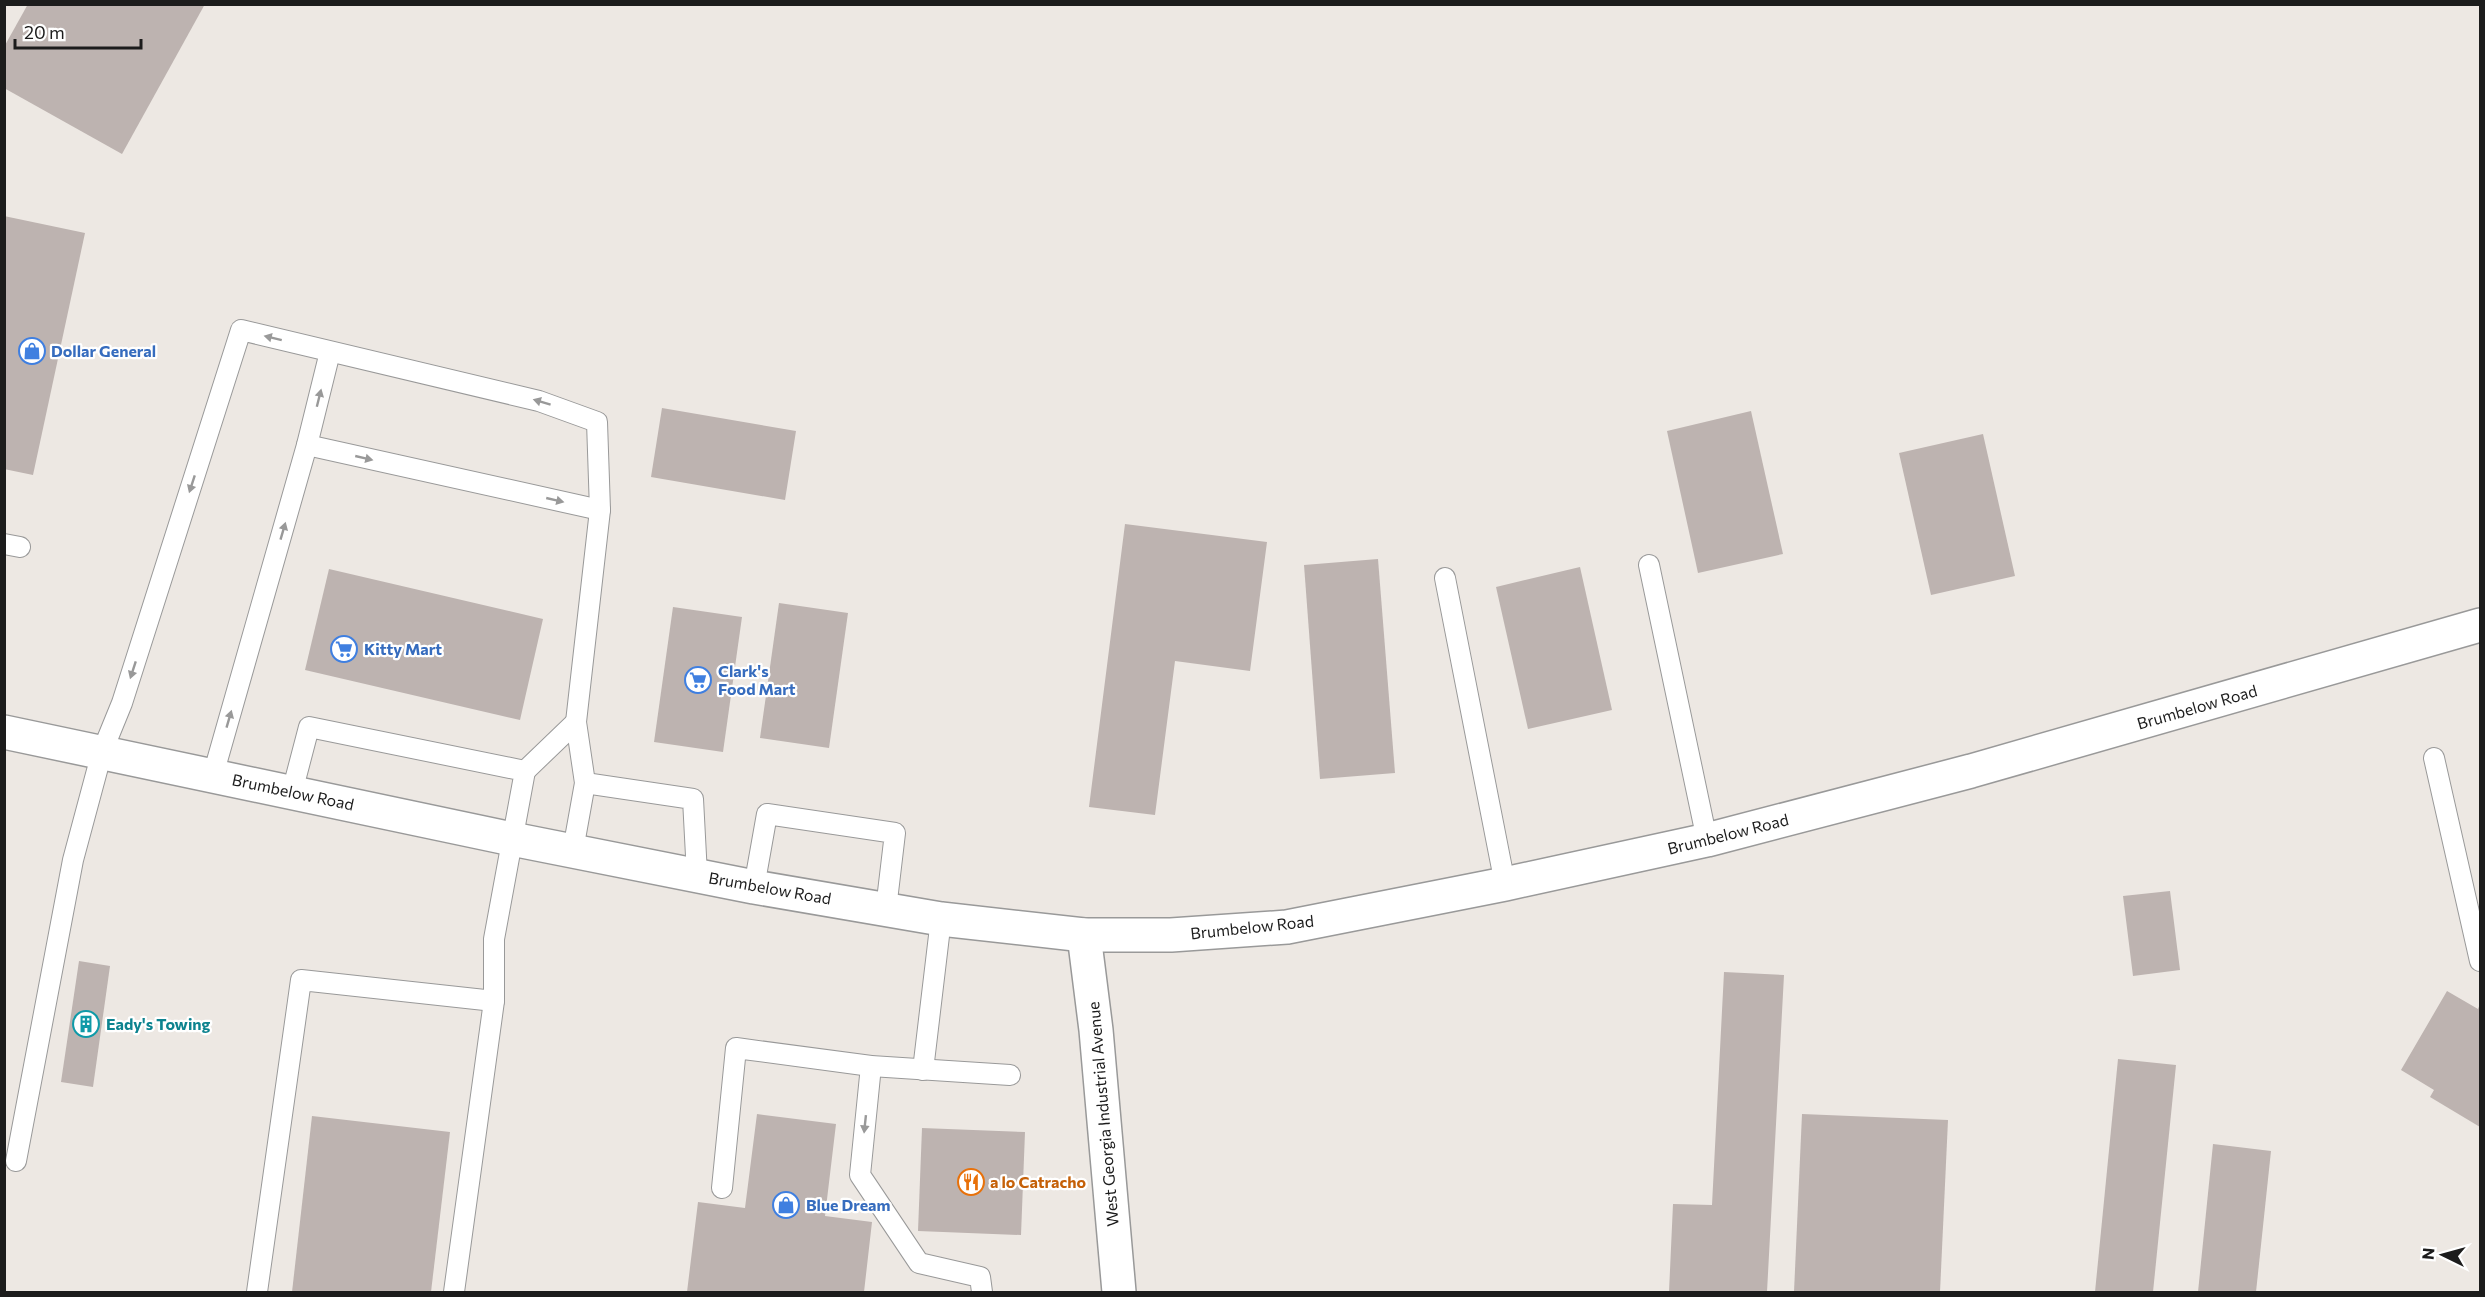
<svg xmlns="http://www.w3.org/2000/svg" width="2485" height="1297" font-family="Commissioner,sans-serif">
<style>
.building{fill:#bdb3b0}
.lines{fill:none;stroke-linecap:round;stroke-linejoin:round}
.service-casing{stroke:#999;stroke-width:22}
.minor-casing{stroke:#999;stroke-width:36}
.tertiary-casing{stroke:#999;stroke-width:36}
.service{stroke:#fff;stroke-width:20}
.minor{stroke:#fff;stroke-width:33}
.tertiary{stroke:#fff;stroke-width:33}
.oneway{fill:#999}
.labels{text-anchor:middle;stroke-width:4.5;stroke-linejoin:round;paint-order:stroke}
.shop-label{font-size:16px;font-weight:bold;fill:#366cbe;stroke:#fff;text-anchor:start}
.street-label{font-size:16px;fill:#1c1c1c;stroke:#fff}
.culture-label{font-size:16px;font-weight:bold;fill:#0d838f;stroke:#fff;text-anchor:start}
.food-label{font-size:16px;font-weight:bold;fill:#c56008;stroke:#fff;text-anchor:start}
</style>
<rect width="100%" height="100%" fill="#ede8e3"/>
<g class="building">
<path d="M 28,4 L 205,4 L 122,154 L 4,88 L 4,47 Z"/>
<path d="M 4,216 L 85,233 L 33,475 L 4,469 Z"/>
<path d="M 662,408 L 796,431 L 785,500 L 651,477 Z"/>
<path d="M 1751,411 L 1783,554 L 1698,573 L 1667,431 Z"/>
<path d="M 1983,434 L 2015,576 L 1931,595 L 1899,453 Z"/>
<path d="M 1125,524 L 1267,542 L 1250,671 L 1175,661 L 1155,815 L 1089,807 Z"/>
<path d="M 1378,559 L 1395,773 L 1320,779 L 1304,565 Z"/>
<path d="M 1580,567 L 1612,710 L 1528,729 L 1496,587 Z"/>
<path d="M 329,569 L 543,619 L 520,720 L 305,670 Z"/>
<path d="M 779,603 L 848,613 L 829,748 L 760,738 Z"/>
<path d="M 673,607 L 742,617 L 723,752 L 654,742 Z"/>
<path d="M 2170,891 L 2180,970 L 2133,976 L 2123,896 Z"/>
<path d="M 79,961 L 110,966 L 93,1087 L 61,1082 Z"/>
<path d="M 1724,972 L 1784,975 L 1767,1292 L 1669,1292 L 1673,1204 L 1712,1205 Z"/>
<path d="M 2447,991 L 2478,1009 L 2480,1004 L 2480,1127 L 2430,1097 L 2434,1090 L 2401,1070 Z"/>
<path d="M 2118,1059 L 2176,1065 L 2153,1292 L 2095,1292 Z"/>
<path d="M 757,1114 L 836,1124 L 825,1216 L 872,1222 L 864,1292 L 687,1292 L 698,1202 L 745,1208 Z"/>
<path d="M 1802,1114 L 1948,1120 L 1940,1292 L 1794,1292 Z"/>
<path d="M 312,1116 L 450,1132 L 431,1292 L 292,1292 Z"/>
<path d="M 922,1128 L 1025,1132 L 1021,1235 L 918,1231 Z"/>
<path d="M 2213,1144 L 2271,1151 L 2256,1292 L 2198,1292 Z"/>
</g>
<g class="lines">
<defs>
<g id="service">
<path d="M 307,445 L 600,510"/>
<path d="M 4,544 L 20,547"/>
<path d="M 1649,565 L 1707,840"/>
<path d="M 1445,578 L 1505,884"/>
<path d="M 2434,758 L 2480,961"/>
<path d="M 525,771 L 576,722"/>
<path d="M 213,775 L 307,445 L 330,352"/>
<path d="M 585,783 L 693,799 L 697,875"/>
<path d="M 292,792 L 309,727 L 525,771 L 494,939 L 494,1001 L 454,1292"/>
<path d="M 754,887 L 767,814 L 895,833 L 886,909"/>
<path d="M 871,1066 L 860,1175 L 919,1263 L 980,1277 L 982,1292"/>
<path d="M 923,1070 L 941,919"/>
<path d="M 16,1161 L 73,860 L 102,752 L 122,703 L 241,330 L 539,401 L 597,422 L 600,510 L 576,722 L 585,783 L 573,850"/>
<path d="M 722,1188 L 736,1048 L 871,1066 L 1010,1075"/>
<path d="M 257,1292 L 301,980 L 494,1001"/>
</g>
<path id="minor" d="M 1084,935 L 1096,1030 L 1119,1292"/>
<path id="tertiary" d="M 4,732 L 512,839 L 754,887 L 941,919 L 1084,935 L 1171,935 L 1287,927 L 1505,884 L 1707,840 L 1971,771 L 2480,625"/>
</defs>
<use href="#service" class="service-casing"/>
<use href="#minor" class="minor-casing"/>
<use href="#tertiary" class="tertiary-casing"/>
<use href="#service" class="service"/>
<use href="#minor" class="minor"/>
<use href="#tertiary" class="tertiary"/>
</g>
<defs><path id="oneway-solid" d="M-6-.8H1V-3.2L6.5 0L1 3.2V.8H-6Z" transform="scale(1.5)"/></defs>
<g class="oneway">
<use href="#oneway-solid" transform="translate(273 338) rotate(-166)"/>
<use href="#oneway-solid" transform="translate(319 398) rotate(-76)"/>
<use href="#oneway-solid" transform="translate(542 402) rotate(-163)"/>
<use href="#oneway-solid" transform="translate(364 458) rotate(13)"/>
<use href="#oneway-solid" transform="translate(192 484) rotate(108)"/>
<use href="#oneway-solid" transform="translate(555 500) rotate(13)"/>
<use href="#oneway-solid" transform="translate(283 531) rotate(-74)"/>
<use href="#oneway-solid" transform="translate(133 670) rotate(108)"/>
<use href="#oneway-solid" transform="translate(229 719) rotate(-74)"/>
<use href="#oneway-solid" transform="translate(865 1124) rotate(96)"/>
</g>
<defs>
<symbol id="shop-ring" viewBox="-11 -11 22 22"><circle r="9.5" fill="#fff" stroke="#3f7fe0" stroke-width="1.5"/><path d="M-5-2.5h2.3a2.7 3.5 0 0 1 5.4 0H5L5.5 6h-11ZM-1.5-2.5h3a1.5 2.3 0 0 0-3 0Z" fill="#3f7fe0"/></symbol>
<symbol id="supermarket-ring" viewBox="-11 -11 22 22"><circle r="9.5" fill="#fff" stroke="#3f7fe0" stroke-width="1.5"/><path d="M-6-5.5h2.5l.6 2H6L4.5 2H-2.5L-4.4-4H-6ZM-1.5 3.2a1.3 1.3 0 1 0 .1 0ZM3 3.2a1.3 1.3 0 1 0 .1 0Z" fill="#3f7fe0"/></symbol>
<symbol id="building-ring" viewBox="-11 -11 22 22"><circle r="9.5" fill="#fff" stroke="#0f9aa8" stroke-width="1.5"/><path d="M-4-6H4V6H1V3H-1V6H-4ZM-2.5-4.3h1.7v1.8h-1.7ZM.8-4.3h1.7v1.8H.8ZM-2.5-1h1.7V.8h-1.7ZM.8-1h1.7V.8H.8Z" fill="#0f9aa8"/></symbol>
<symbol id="restaurant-ring" viewBox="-11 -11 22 22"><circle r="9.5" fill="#fff" stroke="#e8710a" stroke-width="1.5"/><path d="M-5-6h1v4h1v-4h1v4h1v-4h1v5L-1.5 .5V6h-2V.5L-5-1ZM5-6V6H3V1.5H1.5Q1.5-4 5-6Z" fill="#e8710a"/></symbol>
</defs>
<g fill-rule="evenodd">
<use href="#shop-ring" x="17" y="336" width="30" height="30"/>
<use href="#supermarket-ring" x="329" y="634" width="30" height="30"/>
<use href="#supermarket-ring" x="683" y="665" width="30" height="30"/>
<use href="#building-ring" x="71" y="1009" width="30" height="30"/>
<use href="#restaurant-ring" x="956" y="1167" width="30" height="30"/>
<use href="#shop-ring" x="771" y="1190" width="30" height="30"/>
</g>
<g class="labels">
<g class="shop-label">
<text x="51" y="357">Dollar General</text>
<text x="364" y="655">Kitty Mart</text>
<text x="718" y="677">Clark's<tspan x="718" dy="18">Food Mart</tspan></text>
<text x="806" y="1211">Blue Dream</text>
</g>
<g class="street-label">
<text transform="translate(2197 707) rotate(-16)" y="6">Brumbelow Road</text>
<text transform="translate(293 792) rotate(12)" y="6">Brumbelow Road</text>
<text transform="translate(1728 834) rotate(-14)" y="6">Brumbelow Road</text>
<text transform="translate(770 888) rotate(10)" y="6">Brumbelow Road</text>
<text transform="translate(1252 927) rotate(-6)" y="6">Brumbelow Road</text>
<text transform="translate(1103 1114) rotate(-95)" y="6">West Georgia Industrial Avenue</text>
</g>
<g class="culture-label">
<text x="106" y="1030">Eady's Towing</text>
</g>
<g class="food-label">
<text x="990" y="1188">a lo Catracho</text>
</g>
</g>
<rect width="2485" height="1297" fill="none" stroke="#1c1c1c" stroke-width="12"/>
<g transform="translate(2443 1255) rotate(275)" stroke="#ffffff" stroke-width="4.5" paint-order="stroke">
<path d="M0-4.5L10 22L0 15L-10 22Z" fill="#1c1c1c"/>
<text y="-9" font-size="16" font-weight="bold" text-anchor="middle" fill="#1c1c1c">N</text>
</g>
<path d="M15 39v9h126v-9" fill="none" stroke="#1c1c1c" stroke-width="3"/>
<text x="24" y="39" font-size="18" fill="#1c1c1c" stroke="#ffffff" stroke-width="4.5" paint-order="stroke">20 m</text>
</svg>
